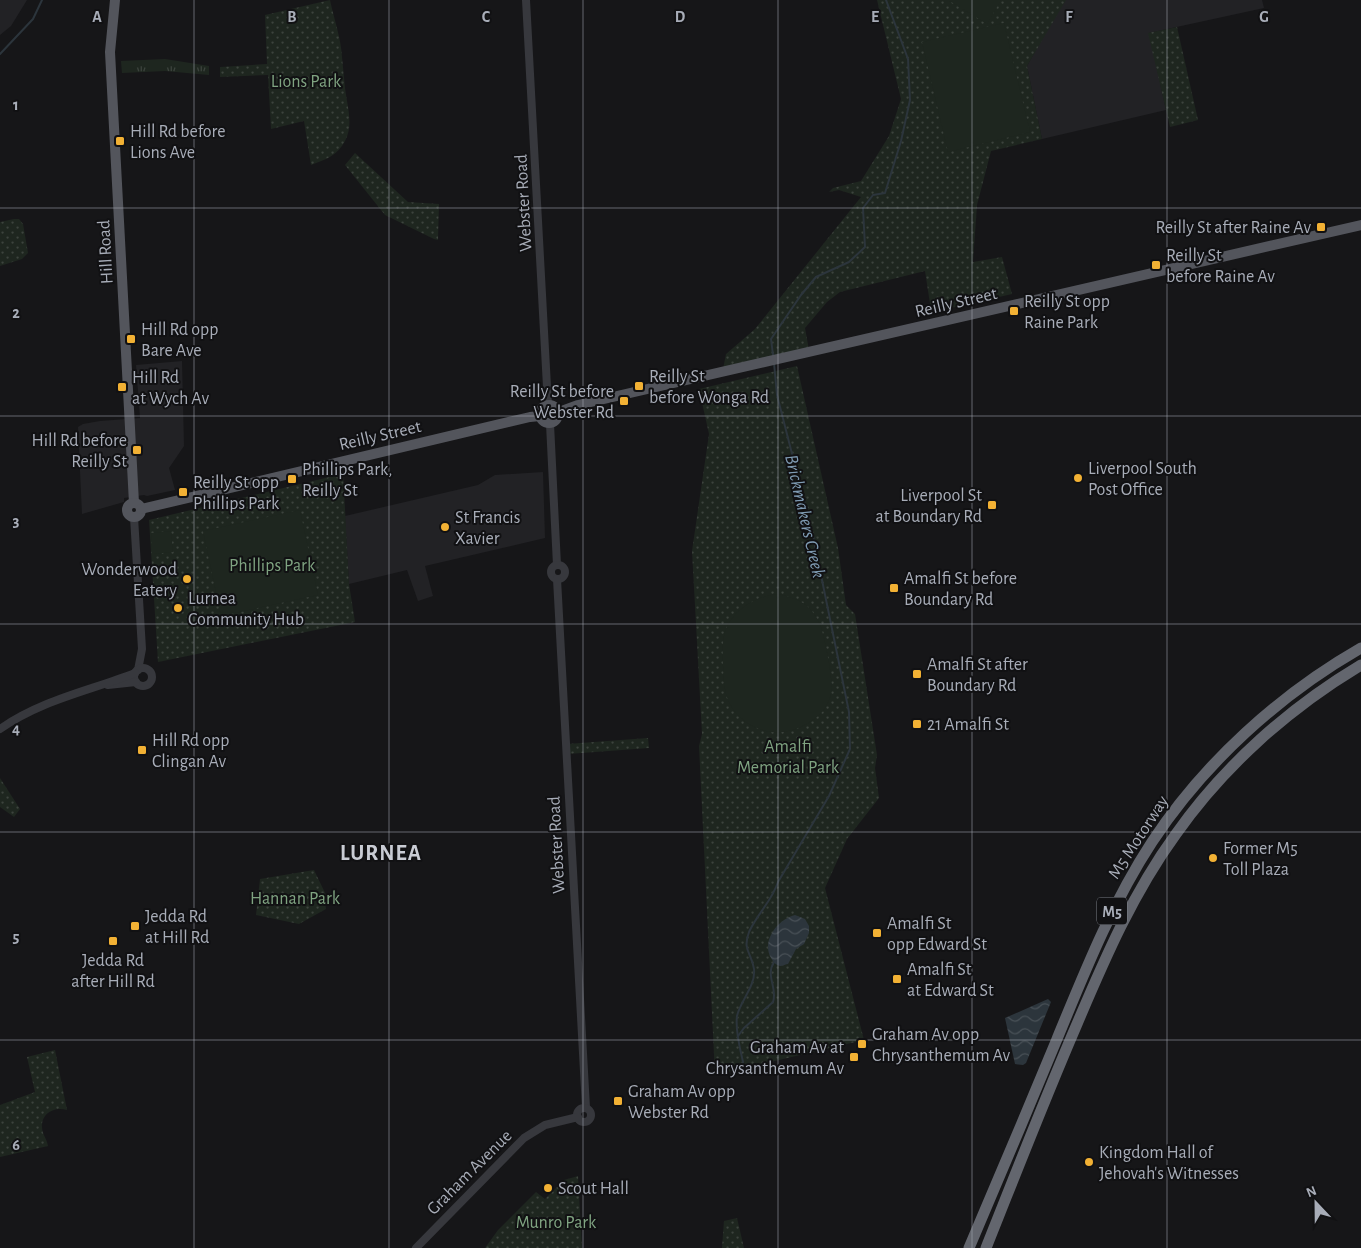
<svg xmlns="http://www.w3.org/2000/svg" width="1361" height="1248" font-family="'Alegreya Sans',sans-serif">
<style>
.built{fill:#222225}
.grass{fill:url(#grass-tufts)}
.park{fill:url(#park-dots)}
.pitch{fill:#1e261f}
.water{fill:url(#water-waves)}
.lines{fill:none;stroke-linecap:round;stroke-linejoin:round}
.stream{stroke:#2c353c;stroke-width:2}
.minor{stroke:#37383d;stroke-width:8}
.major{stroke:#53555c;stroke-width:10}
.highway{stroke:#63666e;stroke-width:11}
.grid{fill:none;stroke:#a8adb8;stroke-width:1;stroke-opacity:0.55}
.poi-dot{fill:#f2b134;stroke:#111113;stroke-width:2}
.labels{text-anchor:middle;stroke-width:4;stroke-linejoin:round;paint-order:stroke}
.shield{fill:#111113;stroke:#7b7e86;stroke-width:1}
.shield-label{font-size:16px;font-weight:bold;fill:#a8adb8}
.park-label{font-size:18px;fill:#7fa381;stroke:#111113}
.poi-label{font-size:18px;fill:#a8adb8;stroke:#111113;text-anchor:start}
.street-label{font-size:18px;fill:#a8adb8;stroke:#111113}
.water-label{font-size:19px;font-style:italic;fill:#7f9bb3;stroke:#111113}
.district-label{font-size:22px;font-weight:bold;letter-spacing:1px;fill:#c9ccd4;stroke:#111113}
.grid-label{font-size:16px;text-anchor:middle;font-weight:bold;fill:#a8adb8;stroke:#111113;stroke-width:4;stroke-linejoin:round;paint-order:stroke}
</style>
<defs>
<pattern id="grass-tufts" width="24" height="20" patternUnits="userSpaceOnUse" patternTransform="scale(1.25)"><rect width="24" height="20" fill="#1e261f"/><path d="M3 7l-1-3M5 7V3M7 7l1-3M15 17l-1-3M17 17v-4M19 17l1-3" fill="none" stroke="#3c433d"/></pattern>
<pattern id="park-dots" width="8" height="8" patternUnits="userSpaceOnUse" patternTransform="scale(1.25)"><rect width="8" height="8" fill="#1e261f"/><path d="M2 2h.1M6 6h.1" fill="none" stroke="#3c433d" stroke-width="1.8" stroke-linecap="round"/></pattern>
<pattern id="water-waves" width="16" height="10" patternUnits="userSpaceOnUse" patternTransform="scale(1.25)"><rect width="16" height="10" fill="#2c353c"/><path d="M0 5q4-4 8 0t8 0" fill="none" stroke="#485056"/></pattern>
</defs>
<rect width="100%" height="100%" fill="#161618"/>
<g class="built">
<path d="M 0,0 L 27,0 L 11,26 L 0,35 Z"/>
<path d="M 1064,0 L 1262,0 L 1264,8 L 1149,33 L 1166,110 L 1042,139 L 1027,66 Z"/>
<path d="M 182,361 L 184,446 L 169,468 L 175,490 L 147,496 L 144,495 L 124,498 L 124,502 L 82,514 L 78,427 L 83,424 L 100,421 L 140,418 L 136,365 Z"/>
<path d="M 543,472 L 545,538 L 425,566 L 433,596 L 418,601 L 407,570 L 349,584 L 345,516 L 478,485 L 495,475 Z"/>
</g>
<path class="grass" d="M 165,59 L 209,66 L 209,75 L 165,71 L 122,73 L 121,61 Z"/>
<g class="park">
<path d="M 330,0 C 334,19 341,38 342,57 C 343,67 344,78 345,88 C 347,106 354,124 345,141 C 338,155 325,160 311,165 L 304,121 L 271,129 L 268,75 L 220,77 L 220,67 L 267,64 L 265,15 Z"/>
<path d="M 877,0 L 1066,0 L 1027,66 L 1042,139 L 991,151 L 977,205 L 973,262 L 1002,257 L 1012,294 L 938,311 L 931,310 L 925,271 L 840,292 L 827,302 L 805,328 L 809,350 L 723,369 L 726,354 L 755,329 L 861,197 L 839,190 L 829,192 L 833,188 L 861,181 L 889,136 L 901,99 Z"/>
<path d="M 1177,27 L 1198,120 L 1170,127 L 1148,33 Z"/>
<path d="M 355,153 L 408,202 L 439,204 L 438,240 L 434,239 L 385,215 L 345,165 Z"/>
<path d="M 14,219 L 19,219 L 23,224 L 28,253 L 22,259 L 0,266 L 0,222 Z"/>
<path d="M 797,366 L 838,548 L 846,605 L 855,614 L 877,755 L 875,768 L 879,798 L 847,839 L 825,888 L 864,1040 L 715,1075 L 699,746 L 702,734 L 692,551 L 709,434 L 699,389 Z"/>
<path d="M 343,472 L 349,584 L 355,622 L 158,662 L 149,520 L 338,475 Z"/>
<path d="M 648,738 L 649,748 L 568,754 L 567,744 Z"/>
<path d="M 0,778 L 20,809 L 14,817 L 0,807 Z"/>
<path d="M 314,870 L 328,899 L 325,902 L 326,909 L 299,924 L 256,915 L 260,879 Z"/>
<path d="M 55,1050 L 67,1110 C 55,1106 41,1113 42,1127 C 42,1134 47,1139 48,1146 L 0,1157 L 0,1105 L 35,1092 L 27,1057 Z"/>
<path d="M 578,1176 L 582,1248 L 485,1248 L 498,1230 L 536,1192 L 545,1199 L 564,1180 Z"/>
<path d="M 737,1218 L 744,1248 L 722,1248 L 724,1221 Z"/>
</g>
<g class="pitch">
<path d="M 948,0 L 1001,0 L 987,24 Z"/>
<path d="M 1004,23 L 1030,132 L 948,152 L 922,42 Z"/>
<path d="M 300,510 L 318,595 L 221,616 L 203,531 Z"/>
<path d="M 171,531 L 173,552 L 152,554 L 151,533 Z"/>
<path d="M 778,594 C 787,596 798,599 806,605 C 812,610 818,619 821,627 C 825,641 834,680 831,694 C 830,699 826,707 823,711 C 813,722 798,730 783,732 C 757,735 729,716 725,689 C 723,681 724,673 723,666 C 723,656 722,646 724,636 C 729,612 755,596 778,594 Z"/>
</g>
<g class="water">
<path d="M 795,915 L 805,919 L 809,926 L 809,933 L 804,944 L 796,949 L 788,964 C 786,964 783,966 780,966 C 776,965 773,962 771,958 C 761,941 778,919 795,915 Z"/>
<path d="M 1048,999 L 1051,1002 L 1026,1063 L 1023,1065 L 1015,1064 L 1005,1018 Z"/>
</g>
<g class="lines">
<g class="stream">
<path d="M 0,54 L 33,19 L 42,0"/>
<path d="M 773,355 L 771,339 L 801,295 L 816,277 L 849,262 L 865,247 L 863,208 L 873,195 L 885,193 L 901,141 L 910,100 L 908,59 L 886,0"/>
<path d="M 738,1036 L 744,1028 L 773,1002 C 778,988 765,976 774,962"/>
<path d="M 743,1062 C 740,1048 735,1031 737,1016 C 740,1001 756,986 754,969 C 752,953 742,951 749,932 C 757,914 772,901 778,882 L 829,796 L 850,749 L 849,712 L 813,536 L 777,395 L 774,363"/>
</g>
<g class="minor">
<path d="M 526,0 L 548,405"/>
<path d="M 550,424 L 557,565"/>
<path d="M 134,517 L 142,649 L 138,670"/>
<circle cx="558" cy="572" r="7"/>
<path d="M 557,579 L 586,1108"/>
<circle cx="143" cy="677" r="9"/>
<path d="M 108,685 L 136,682"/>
<path d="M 0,729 C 41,700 89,691 135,673"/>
<circle cx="584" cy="1115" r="7"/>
<path d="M 416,1248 L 524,1138 L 545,1125 L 578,1117"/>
</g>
<g class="major">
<path d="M 115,0 L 110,52 L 134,503"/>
<circle cx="549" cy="414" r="9"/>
<path d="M 559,412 L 578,405 L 1361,225"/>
<circle cx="134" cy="510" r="7"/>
<path d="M 141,509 L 530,417 L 540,416"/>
</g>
<g class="highway">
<path d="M 969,1248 C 999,1178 1028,1109 1057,1039 C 1085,971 1112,903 1152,842 C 1204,763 1279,695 1361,648"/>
<path d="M 986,1248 C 1016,1173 1045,1098 1077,1024 C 1105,958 1133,893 1176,834 C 1224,766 1289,708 1361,665"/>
</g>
</g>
<path class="grid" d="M 194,0 L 194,1248M 389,0 L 389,1248M 583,0 L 583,1248M 778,0 L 778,1248M 972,0 L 972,1248M 1167,0 L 1167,1248M 0,208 L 1361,208M 0,416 L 1361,416M 0,624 L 1361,624M 0,832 L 1361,832M 0,1040 L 1361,1040"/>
<g class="poi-dot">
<rect x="115" y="136" width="10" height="10" rx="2.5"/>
<rect x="1316" y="222" width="10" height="10" rx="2.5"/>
<rect x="1151" y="260" width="10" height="10" rx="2.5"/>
<rect x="1009" y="306" width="10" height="10" rx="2.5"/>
<rect x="126" y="334" width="10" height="10" rx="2.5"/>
<rect x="634" y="381" width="10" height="10" rx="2.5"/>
<rect x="117" y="382" width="10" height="10" rx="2.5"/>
<rect x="619" y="396" width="10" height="10" rx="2.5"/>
<rect x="132" y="445" width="10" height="10" rx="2.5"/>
<circle cx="1078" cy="478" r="5"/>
<rect x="287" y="474" width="10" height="10" rx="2.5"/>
<rect x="178" y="487" width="10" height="10" rx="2.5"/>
<rect x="987" y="500" width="10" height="10" rx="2.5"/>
<circle cx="445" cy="527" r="5"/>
<circle cx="187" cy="579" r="5"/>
<rect x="889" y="583" width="10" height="10" rx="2.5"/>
<circle cx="178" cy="608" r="5"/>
<rect x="912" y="669" width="10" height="10" rx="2.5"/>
<rect x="912" y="719" width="10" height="10" rx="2.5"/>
<rect x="137" y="745" width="10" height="10" rx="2.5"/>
<circle cx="1213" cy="858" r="5"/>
<rect x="130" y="921" width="10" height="10" rx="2.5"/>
<rect x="872" y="928" width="10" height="10" rx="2.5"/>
<rect x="108" y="936" width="10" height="10" rx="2.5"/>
<rect x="892" y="974" width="10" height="10" rx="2.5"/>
<rect x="857" y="1039" width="10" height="10" rx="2.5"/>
<rect x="849" y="1052" width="10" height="10" rx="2.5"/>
<rect x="613" y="1096" width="10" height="10" rx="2.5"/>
<circle cx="1089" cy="1162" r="5"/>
<circle cx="548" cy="1188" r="5"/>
</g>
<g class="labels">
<rect class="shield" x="1097" y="897.5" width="30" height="27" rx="4"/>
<g class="shield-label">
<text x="1112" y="917">M5</text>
</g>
<g class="park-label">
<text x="306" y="87">Lions Park</text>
<text x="272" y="571">Phillips Park</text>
<text x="788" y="752">Amalfi<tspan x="788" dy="21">Memorial Park</tspan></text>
<text x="295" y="904">Hannan Park</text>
<text x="556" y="1228">Munro Park</text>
</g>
<g class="poi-label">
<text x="130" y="137">Hill Rd before<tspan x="130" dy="21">Lions Ave</tspan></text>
<text x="1311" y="233" text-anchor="end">Reilly St after Raine Av</text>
<text x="1166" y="261">Reilly St<tspan x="1166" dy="21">before Raine Av</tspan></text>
<text x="1024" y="307">Reilly St opp<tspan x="1024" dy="21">Raine Park</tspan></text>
<text x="141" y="335">Hill Rd opp<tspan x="141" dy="21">Bare Ave</tspan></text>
<text x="649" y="382">Reilly St<tspan x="649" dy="21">before Wonga Rd</tspan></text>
<text x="132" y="383">Hill Rd<tspan x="132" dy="21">at Wych Av</tspan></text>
<text x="614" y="397" text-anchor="end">Reilly St before<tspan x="614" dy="21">Webster Rd</tspan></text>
<text x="127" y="446" text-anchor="end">Hill Rd before<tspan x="127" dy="21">Reilly St</tspan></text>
<text x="1088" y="474">Liverpool South<tspan x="1088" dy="21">Post Office</tspan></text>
<text x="302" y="475">Phillips Park,<tspan x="302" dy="21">Reilly St</tspan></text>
<text x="193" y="488">Reilly St opp<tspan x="193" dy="21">Phillips Park</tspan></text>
<text x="982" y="501" text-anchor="end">Liverpool St<tspan x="982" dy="21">at Boundary Rd</tspan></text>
<text x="455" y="523">St Francis<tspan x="455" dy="21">Xavier</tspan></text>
<text x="177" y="575" text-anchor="end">Wonderwood<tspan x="177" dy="21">Eatery</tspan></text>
<text x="904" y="584">Amalfi St before<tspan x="904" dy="21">Boundary Rd</tspan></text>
<text x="188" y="604">Lurnea<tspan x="188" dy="21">Community Hub</tspan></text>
<text x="927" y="670">Amalfi St after<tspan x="927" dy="21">Boundary Rd</tspan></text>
<text x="927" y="730">21 Amalfi St</text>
<text x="152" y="746">Hill Rd opp<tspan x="152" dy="21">Clingan Av</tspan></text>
<text x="1223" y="854">Former M5<tspan x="1223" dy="21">Toll Plaza</tspan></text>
<text x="145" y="922">Jedda Rd<tspan x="145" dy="21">at Hill Rd</tspan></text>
<text x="887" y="929">Amalfi St<tspan x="887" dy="21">opp Edward St</tspan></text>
<text x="113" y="966" text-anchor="middle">Jedda Rd<tspan x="113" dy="21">after Hill Rd</tspan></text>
<text x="907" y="975">Amalfi St<tspan x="907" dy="21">at Edward St</tspan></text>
<text x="872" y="1040">Graham Av opp<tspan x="872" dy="21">Chrysanthemum Av</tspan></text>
<text x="844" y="1053" text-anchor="end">Graham Av at<tspan x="844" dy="21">Chrysanthemum Av</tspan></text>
<text x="628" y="1097">Graham Av opp<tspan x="628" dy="21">Webster Rd</tspan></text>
<text x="1099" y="1158">Kingdom Hall of<tspan x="1099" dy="21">Jehovah's Witnesses</tspan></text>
<text x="558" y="1194">Scout Hall</text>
</g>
<g class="street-label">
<text transform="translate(523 203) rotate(-93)" y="6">Webster Road</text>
<text transform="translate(105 252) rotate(-93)" y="6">Hill Road</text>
<text transform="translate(956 302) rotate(-13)" y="6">Reilly Street</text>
<text transform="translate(380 435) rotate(-13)" y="6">Reilly Street</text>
<text transform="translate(1138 837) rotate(-57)" y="6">M5 Motorway</text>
<text transform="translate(556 845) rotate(-93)" y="6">Webster Road</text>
<text transform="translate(469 1172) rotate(-45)" y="6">Graham Avenue</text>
</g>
<g class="water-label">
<text transform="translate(806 516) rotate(77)" y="7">Brickmakers Creek</text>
</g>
<g class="district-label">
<text x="381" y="860">LURNEA</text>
</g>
</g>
<g class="grid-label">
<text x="97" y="22">A</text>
<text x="292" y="22">B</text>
<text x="486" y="22">C</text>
<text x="680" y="22">D</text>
<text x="875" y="22">E</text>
<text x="1069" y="22">F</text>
<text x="1264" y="22">G</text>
<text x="16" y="110">1</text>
<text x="16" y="318">2</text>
<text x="16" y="526">3</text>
<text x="16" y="734">4</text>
<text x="16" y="942">5</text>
<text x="16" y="1150">6</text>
</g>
<g transform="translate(1316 1203) rotate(338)" stroke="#111113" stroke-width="4" paint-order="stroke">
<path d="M0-4L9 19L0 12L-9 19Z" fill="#a8adb8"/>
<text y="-8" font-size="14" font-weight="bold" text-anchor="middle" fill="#a8adb8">N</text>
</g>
</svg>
